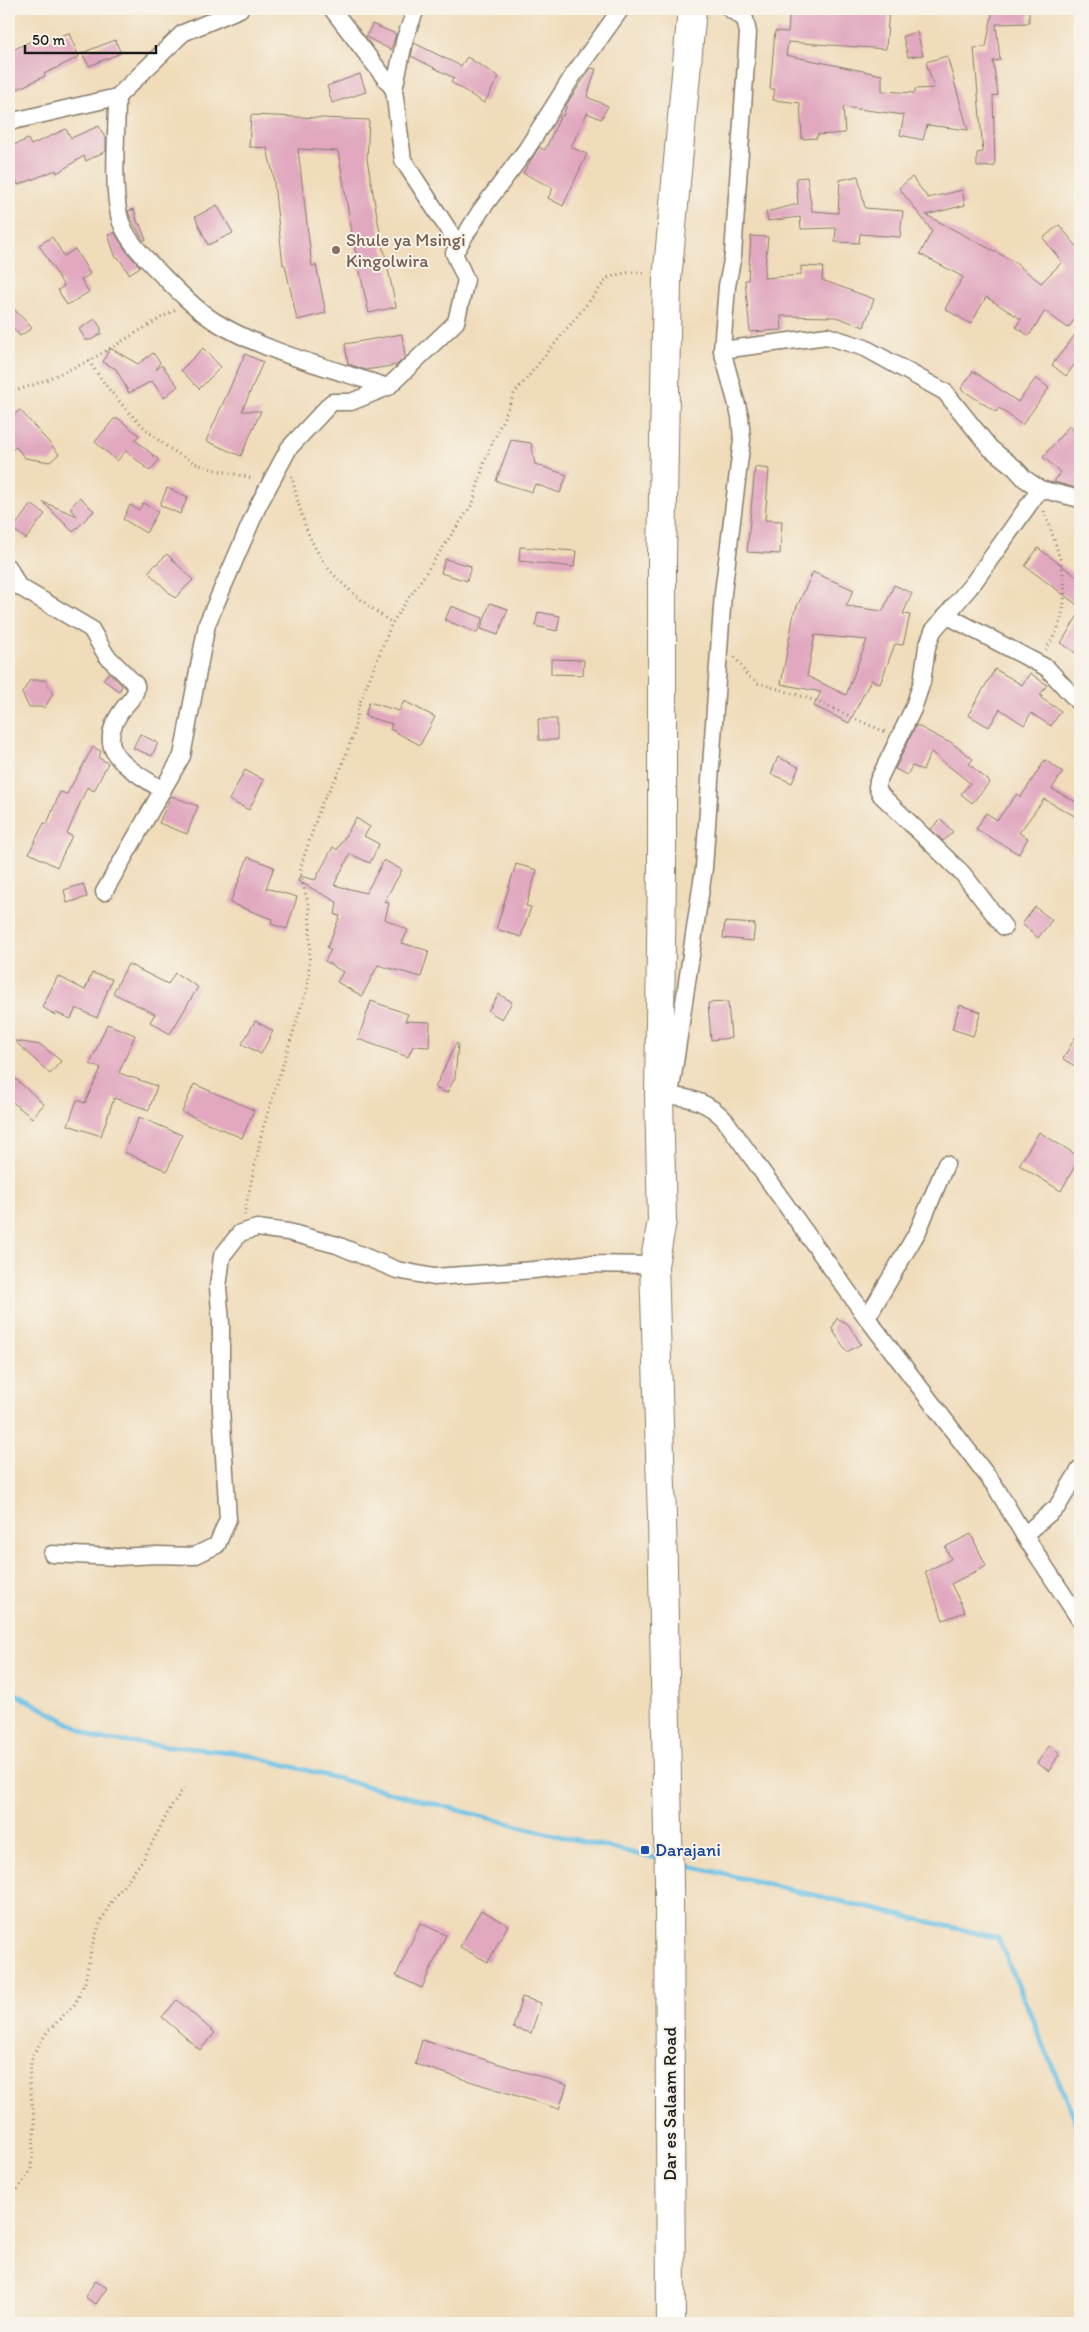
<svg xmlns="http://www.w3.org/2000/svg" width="1089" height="2332" font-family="Itim,sans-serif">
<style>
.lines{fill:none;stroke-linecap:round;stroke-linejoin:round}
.stream{stroke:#67bfe4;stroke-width:5}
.building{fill:#e1a8c0;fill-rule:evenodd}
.street-casing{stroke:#867c6b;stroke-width:19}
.highway-casing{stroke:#867c6b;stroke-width:30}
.path{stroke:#867c6b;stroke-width:3;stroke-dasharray:1 4;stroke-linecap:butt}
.street{stroke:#fff;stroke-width:16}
.highway{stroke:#fff;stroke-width:28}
.education-dot{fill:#8d6e63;stroke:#f7f3e8;stroke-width:2}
.transit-dot{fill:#1a4fb4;stroke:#f7f3e8;stroke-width:2}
.labels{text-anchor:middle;stroke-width:4;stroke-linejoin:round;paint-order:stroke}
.education-label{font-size:18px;fill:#785e54;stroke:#f7f3e8;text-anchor:start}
.transit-label{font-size:18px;fill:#164399;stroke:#f7f3e8;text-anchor:start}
.street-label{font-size:18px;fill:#1c1c1c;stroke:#f7f3e8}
</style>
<rect width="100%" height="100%" fill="#f7f3e8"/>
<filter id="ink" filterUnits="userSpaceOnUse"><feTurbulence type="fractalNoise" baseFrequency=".02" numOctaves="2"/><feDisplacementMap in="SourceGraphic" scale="10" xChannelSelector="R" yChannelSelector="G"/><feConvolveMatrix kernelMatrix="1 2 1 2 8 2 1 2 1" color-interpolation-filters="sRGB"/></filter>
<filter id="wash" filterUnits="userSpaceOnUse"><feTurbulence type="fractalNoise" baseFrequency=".0096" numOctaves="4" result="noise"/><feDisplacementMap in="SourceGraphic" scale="20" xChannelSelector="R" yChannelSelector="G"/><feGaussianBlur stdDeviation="1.12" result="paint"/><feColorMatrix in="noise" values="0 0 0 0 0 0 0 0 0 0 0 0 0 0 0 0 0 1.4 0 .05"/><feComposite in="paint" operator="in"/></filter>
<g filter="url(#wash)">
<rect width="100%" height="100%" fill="#f0dcba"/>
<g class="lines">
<g class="stream">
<path d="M 9,1690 L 98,1739 L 240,1753 L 546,1833 L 659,1859"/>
<path d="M 677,1863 L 998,1938 L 1080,2131"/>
</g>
</g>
<g id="blocks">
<g class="building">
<path d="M 790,9 L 889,9 L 886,49 L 788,42 L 786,55 L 882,75 L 882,91 L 915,93 L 915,89 L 934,88 L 926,62 L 947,56 L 968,130 L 927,125 L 923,140 L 900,135 L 904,115 L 843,107 L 845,133 L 817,135 L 817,138 L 802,139 L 800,103 L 773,100 L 775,89 L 770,89 L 775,31 L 788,32 Z"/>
<path d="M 993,9 L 1029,9 L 1029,23 L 996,24 L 1000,60 L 993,61 L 998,95 L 993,96 L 995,166 L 977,167 L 977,153 L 983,152 L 974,48 L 986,47 Z"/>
<path d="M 372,24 L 396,34 L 391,50 L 366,37 Z"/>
<path d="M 917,32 L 923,55 L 908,57 L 903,36 Z"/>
<path d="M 69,33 L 79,57 L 44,74 L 45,76 L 9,93 L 9,52 L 35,39 L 38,43 Z"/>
<path d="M 115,40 L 121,53 L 89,66 L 82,53 Z"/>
<path d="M 414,43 L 461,66 L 467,57 L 499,77 L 484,103 L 451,82 L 454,78 L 411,56 Z"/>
<path d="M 591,68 L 596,69 L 587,97 L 608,106 L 601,119 L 587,113 L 571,147 L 587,154 L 563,206 L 548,198 L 553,188 L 523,173 L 539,147 L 545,150 L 561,115 L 563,116 L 567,104 Z"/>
<path d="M 360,74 L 366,92 L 332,103 L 327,86 Z"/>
<path d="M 251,115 L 369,120 L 367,159 L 383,250 L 384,250 L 396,307 L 369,313 L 355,250 L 338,151 L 298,149 L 312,266 L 316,265 L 326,313 L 297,320 L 285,265 L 283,265 L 273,174 L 267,148 L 249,147 Z"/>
<path d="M 99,126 L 106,140 L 106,151 L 86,161 L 84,156 L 57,173 L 56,170 L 18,185 L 9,162 L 9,147 L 28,139 L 31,145 L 66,129 L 71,138 Z"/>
<path d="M 858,176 L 865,208 L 903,211 L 900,237 L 860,234 L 859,243 L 835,242 L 836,228 L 801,229 L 800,217 L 768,221 L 766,212 L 798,204 L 796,178 L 807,177 L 812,211 L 838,213 L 840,180 Z"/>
<path d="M 912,177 L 928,198 L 962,190 L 965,205 L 926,215 L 1013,261 L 1041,283 L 1062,262 L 1043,238 L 1059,225 L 1080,250 L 1080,312 L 1068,328 L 1045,311 L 1029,336 L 1016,327 L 1021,319 L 986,297 L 971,324 L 945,309 L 963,277 L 920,254 L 932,231 L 899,188 Z"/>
<path d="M 217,205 L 233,233 L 208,245 L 195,217 Z"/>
<path d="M 134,209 L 138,224 L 140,224 L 146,240 L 143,240 L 131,219 L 128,211 Z"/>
<path d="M 115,233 L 126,251 L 140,267 L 129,274 L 118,257 L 116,258 L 108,235 Z"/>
<path d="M 751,236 L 768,237 L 764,278 L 801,275 L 801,266 L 823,267 L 822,280 L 874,299 L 864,327 L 836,317 L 781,316 L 782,330 L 750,332 L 745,280 L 748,280 Z"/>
<path d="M 52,237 L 64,256 L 75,249 L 90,274 L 81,280 L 89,292 L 67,305 L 58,290 L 64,286 L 39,245 Z"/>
<path d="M 9,304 L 32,328 L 20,336 L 9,323 Z"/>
<path d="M 95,319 L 101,328 L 101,334 L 91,340 L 86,340 L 79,329 Z"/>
<path d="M 1080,328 L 1080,357 L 1066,376 L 1052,365 Z"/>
<path d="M 402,334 L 405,357 L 397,365 L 366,370 L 348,364 L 345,344 Z"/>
<path d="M 110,348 L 138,364 L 153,353 L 160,362 L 156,370 L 162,365 L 178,386 L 164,398 L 152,381 L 129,393 L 116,369 L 103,362 Z"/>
<path d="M 203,348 L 221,367 L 199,389 L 181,370 Z"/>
<path d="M 245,354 L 263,362 L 242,411 L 261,411 L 241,456 L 206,441 Z"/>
<path d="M 973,371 L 1018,402 L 1036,378 L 1049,388 L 1022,425 L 999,408 L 996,412 L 961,389 Z"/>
<path d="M 20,410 L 59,454 L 50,462 L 25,458 L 16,447 L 9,452 L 9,418 Z"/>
<path d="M 114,419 L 119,419 L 139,435 L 135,440 L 159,460 L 150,471 L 126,451 L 117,461 L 95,442 Z"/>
<path d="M 1069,426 L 1080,435 L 1080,489 L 1054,482 L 1060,472 L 1043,457 Z"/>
<path d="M 511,440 L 531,443 L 535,464 L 567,475 L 560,493 L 535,484 L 532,492 L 496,481 Z"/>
<path d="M 755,467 L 769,469 L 765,520 L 782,521 L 780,554 L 747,552 Z"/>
<path d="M 167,488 L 188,497 L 180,514 L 160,505 Z"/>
<path d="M 80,497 L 94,511 L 73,532 L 43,502 L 77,516 L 70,508 Z"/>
<path d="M 143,503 L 158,512 L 146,533 L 123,519 L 130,505 L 139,510 Z"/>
<path d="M 31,504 L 45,514 L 26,539 L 13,529 Z"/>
<path d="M 520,547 L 576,551 L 574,567 L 519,561 Z"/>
<path d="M 1038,548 L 1080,579 L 1080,607 L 1025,566 Z"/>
<path d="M 167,554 L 193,580 L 175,598 L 148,572 Z"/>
<path d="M 445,559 L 471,566 L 467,581 L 441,573 Z"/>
<path d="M 813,572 L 854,590 L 846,606 L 883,611 L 894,585 L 912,593 L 903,614 L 910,615 L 903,645 L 895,644 L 880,684 L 871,680 L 849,723 L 814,706 L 821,692 L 781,684 L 794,613 ZM 815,635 L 867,640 L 846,695 L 807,676 Z"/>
<path d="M 490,603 L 508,609 L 498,635 L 481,629 Z"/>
<path d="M 451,606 L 483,618 L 477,633 L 445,620 Z"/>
<path d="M 538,612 L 560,616 L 557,631 L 535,626 Z"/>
<path d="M 1080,612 L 1080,656 L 1061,643 Z"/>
<path d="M 551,659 L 584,660 L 583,675 L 551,674 Z"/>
<path d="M 995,669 L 1022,685 L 1030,673 L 1047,685 L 1040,695 L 1042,696 L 1041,698 L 1061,711 L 1051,726 L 1031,713 L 1024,725 L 1000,709 L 989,727 L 968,715 Z"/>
<path d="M 109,672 L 122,686 L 119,691 L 103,680 Z"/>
<path d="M 30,680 L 45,680 L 53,694 L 45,707 L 29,707 L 22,693 Z"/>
<path d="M 404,701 L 435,717 L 420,745 L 390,729 L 392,724 L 365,716 L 369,702 L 399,711 Z"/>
<path d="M 538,719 L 557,719 L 557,740 L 539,740 Z"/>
<path d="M 916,725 L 948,742 L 949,741 L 973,759 L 969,764 L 990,782 L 972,803 L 961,794 L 970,783 L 931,752 L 923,770 L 912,766 L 907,775 L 895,769 Z"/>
<path d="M 140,734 L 158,743 L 152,756 L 133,748 Z"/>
<path d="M 93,747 L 101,751 L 99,758 L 108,763 L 94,791 L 87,787 L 67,834 L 72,836 L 57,867 L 29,853 L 44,823 L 47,824 L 60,792 L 67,794 Z"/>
<path d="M 778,757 L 799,767 L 792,783 L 771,774 Z"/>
<path d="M 1045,760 L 1063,772 L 1052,789 L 1080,804 L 1080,819 L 1044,799 L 1019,833 L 1028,838 L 1019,854 L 976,829 L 986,813 L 997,820 L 1017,794 L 1021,797 Z"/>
<path d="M 245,770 L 264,780 L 249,810 L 229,800 Z"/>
<path d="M 171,796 L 198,806 L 187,834 L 159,823 Z"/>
<path d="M 356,818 L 370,827 L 364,836 L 379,844 L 370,863 L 350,854 L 334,885 L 366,893 L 384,860 L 402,870 L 384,902 L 389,903 L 385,919 L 408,930 L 402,943 L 429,951 L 421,977 L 378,965 L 362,996 L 337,982 L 343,972 L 325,961 L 331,950 L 327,948 L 340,916 L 335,915 L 337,902 L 298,881 L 300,876 L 315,880 L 333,847 L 337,850 Z"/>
<path d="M 941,819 L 953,832 L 943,841 L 931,829 Z"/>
<path d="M 248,857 L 274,867 L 266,888 L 297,897 L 287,929 L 271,924 L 272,919 L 230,903 Z"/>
<path d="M 516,864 L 537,870 L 526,906 L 531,907 L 521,937 L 496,929 Z"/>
<path d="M 83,884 L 87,897 L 67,903 L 64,890 Z"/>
<path d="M 1035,907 L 1052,920 L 1038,938 L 1022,924 Z"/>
<path d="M 725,922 L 755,924 L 753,941 L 723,938 Z"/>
<path d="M 128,964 L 168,984 L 175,973 L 198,987 L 170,1034 L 150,1022 L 155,1014 L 113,993 Z"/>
<path d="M 92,973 L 112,979 L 97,1018 L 76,1008 L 71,1019 L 56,1013 L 55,1015 L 42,1007 L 58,976 L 85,990 Z"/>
<path d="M 499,994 L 512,1002 L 502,1019 L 488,1011 Z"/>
<path d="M 371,1001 L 408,1014 L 405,1021 L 430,1022 L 429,1047 L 413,1046 L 408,1057 L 358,1039 Z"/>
<path d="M 728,1002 L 731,1038 L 711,1040 L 708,1003 Z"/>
<path d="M 960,1005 L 981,1012 L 973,1036 L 952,1029 Z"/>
<path d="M 255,1021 L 273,1031 L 261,1054 L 242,1044 Z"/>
<path d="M 107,1024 L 135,1035 L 119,1073 L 157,1086 L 149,1110 L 114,1098 L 101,1136 L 68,1125 L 77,1100 L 85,1103 L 101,1068 L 90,1064 Z"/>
<path d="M 1080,1029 L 1080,1069 L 1063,1059 Z"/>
<path d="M 15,1041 L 41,1045 L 61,1061 L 50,1074 Z"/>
<path d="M 456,1043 L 458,1044 L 455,1078 L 447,1093 L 435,1088 Z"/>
<path d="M 9,1073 L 44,1104 L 32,1118 L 9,1099 Z"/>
<path d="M 194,1084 L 254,1110 L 242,1138 L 182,1112 Z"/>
<path d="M 139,1117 L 182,1135 L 167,1171 L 124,1152 Z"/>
<path d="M 1039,1132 L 1080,1157 L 1061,1191 L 1019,1165 Z"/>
<path d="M 837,1318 L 848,1324 L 861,1344 L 847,1352 L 832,1329 Z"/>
<path d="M 971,1534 L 986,1566 L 951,1584 L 965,1612 L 943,1620 L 925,1572 L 951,1559 L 945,1547 Z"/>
<path d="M 1049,1746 L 1060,1753 L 1049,1771 L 1037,1763 Z"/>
<path d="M 481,1910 L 508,1925 L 488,1962 L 460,1947 Z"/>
<path d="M 420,1923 L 446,1935 L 422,1988 L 396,1976 Z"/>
<path d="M 522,1997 L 541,2003 L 531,2033 L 513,2028 Z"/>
<path d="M 177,2000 L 215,2033 L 200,2050 L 162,2017 Z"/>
<path d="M 422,2040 L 567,2085 L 559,2109 L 415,2064 Z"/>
<path d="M 95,2281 L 107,2288 L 96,2304 L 85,2297 Z"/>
</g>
</g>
</g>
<g filter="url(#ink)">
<use href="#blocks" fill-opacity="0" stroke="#867c6b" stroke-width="1"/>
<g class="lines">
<defs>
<g id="street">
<path d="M 332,9 L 394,90"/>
<path d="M 416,9 L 405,38 L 394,90 L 403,160 L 459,246"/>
<path d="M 117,97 C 117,131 112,182 119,215 C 123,236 142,255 157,270 C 175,288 193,307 214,321 C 267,353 330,368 388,387"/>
<path d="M 9,122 L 117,97 L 183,33 L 240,9"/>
<path d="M 722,350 L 827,336 L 865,348 L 945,392 L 990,448 L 1015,468 L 1025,479 L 1040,489 L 1080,499"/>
<path d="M 9,568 L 18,586 L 91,629 L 106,655 L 136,685 C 137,694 131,699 126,705 C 89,751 126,766 162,790"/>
<path d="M 946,615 L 1047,668 L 1080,704"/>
<path d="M 104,892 L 182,756 L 207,624 L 258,506 L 289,448 L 332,402 L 351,402 L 388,387 L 456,322 L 466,280 L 454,253 L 481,210 L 526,150 L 574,74 L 621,9"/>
<path d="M 1004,927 L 963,874 L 881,795 L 877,787 L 878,781 L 913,709 L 922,682 L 927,647 L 933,631 L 974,582 L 1040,489"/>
<path d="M 661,1096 C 686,1095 708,1101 725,1120 L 867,1318 L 995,1486 L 1024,1535 L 1080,1620"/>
<path d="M 670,1096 L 704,868 L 723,593 L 742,440 L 740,416 L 722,350 L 727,286 L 733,255 L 748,33 L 745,19 L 730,9"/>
<path d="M 867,1318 L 918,1231 L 946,1164"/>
<path d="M 1024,1535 L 1057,1507 L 1080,1469"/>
<path d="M 52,1554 L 117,1557 L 157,1555 L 194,1556 L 217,1545 L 228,1519 L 221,1409 L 221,1323 L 218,1287 L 222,1256 L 240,1233 L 257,1228 L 288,1232 L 337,1245 L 397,1270 L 434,1277 L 534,1270 L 583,1264 L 654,1265"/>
</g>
<path id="highway" d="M 671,2323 L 669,1884 L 662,1518 L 654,1265 L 662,1221 L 659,1096 L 662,869 L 662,556 L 667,280 L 692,9"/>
</defs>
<use href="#street" class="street-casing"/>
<use href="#highway" class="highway-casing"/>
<g class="path">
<path d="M 89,361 C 111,396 155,446 195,463 C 213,471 235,473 254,479"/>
<path d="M 9,393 L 36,384 L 89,361 L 176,309"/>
<path d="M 292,476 C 298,506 307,540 326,565 C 343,588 369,606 392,623"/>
<path d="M 1044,511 C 1057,547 1072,583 1060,622 C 1057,632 1051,641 1046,650"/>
<path d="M 735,657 L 747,675 L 758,683 L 814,700 L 885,732"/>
<path d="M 244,1215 L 263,1128 L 307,988 C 310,962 311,935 309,909 C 308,894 299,882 301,866 L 321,805 L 341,768 L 353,735 L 360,702 L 392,623 L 473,503 L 484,463 L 514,394 L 608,278 C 621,273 634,270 647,274"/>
<path d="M 9,2202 L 31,2170 L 35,2125 L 29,2080 L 32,2056 L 47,2032 L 75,2004 L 85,1982 L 92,1946 L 100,1923 L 112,1901 L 144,1858 L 172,1805 L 184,1788"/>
</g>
<use href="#street" class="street"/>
<use href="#highway" class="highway"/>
</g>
</g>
<circle class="education-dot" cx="336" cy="250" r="5"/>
<rect class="transit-dot" x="640" y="1845" width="10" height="10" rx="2.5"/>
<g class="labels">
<g class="education-label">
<text x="346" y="246">Shule ya Msingi<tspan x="346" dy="21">Kingolwira</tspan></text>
</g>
<g class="transit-label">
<text x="655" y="1856">Darajani</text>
</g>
<g class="street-label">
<text transform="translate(670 2104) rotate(-90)" y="6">Dar es Salaam Road</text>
</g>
</g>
<rect width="1089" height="2332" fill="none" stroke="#f7f3e8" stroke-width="30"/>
<path d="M25 45v8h131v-8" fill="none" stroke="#1c1c1c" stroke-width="2.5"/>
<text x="32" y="45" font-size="15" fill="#1c1c1c" stroke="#f7f3e8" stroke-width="4" paint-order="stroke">50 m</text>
</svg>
